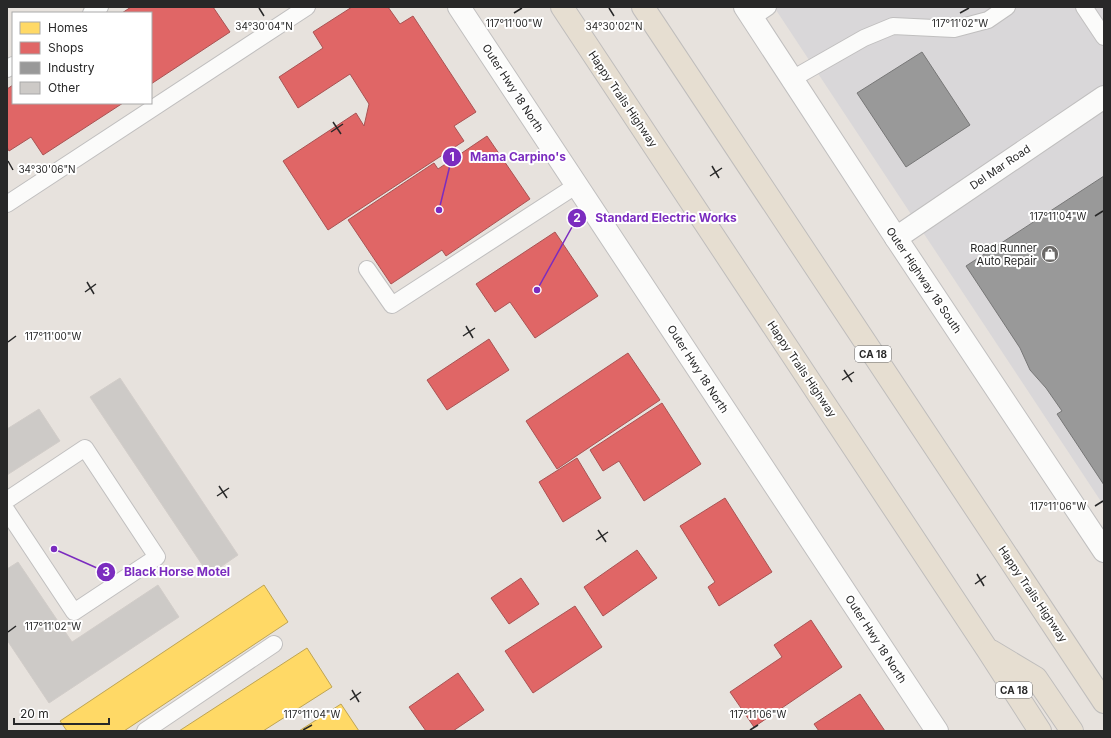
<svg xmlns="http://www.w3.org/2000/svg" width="1111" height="738" font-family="Inter,sans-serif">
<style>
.industrial{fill:#d9d7d9}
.homes{fill:#ffd966;stroke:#bea453}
.shops{fill:#e06666;stroke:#a95353}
.industry{fill:#999;stroke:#777}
.building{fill:#cdcac7;stroke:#d2cdc9}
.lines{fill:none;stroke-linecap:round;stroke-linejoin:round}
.lane-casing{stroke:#c0bfbf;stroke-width:18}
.street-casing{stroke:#c0bfbf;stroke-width:24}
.secondary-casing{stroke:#c0bfbf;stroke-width:24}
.primary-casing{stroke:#bfbdbc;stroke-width:24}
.lane{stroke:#fbfbfa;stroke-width:16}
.street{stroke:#fbfbfa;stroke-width:22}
.secondary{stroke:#fbfbfa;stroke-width:22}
.primary{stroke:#e6ded1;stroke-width:22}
.ticks{fill:none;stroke:#282828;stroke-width:1.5}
.labels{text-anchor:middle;stroke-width:4;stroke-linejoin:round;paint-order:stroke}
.shield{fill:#fff;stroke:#686868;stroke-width:1}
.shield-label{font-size:10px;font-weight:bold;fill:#282828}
.street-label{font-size:11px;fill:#282828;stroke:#fff}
.poi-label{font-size:11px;fill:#282828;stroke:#fff;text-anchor:end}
.ticks-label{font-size:10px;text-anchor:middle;fill:#282828;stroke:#fff;stroke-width:4;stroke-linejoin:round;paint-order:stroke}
.leader{fill:none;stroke:#7b2cbf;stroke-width:1.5}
.callout-dot{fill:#7b2cbf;stroke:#fff;stroke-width:1.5}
.mark-label{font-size:12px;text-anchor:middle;font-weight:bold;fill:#fff}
.callout-label{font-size:12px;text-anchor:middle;font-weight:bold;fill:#7b2cbf;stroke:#fff;stroke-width:4;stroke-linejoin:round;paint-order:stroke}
</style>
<rect width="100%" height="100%" fill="#e7e2dd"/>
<path class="industrial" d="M 774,7 L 1104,7 L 1104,506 Z"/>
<g class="homes">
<path d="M 264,585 L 288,622 L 124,731 L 67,731 L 60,721 Z"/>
<path d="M 307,648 L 332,687 L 263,731 L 179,731 Z"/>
<path d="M 341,704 L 359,731 L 299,731 Z"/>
</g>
<g class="shops">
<path d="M 131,7 L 213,7 L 230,32 L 151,84 L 151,13 L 122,13 Z"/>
<path d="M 352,7 L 388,7 L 400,24 L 413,16 L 476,112 L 454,126 L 464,141 L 328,230 L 283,161 L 356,113 L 364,126 L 369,104 L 350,74 L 298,108 L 279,77 L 323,48 L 313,32 Z"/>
<path d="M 13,85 L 13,103 L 123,103 L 43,155 L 31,137 L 9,151 L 7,147 L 7,89 Z"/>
<path d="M 487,136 L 530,199 L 446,256 L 442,250 L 391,284 L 348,220 L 434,163 L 438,169 Z"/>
<path d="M 555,232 L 598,296 L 535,338 L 510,302 L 495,312 L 476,284 Z"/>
<path d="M 489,339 L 509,370 L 447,410 L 427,380 Z"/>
<path d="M 628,353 L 660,400 L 557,469 L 526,421 Z"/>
<path d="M 662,403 L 701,464 L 644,501 L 619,461 L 603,471 L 590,450 Z"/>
<path d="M 577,458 L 601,498 L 563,522 L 539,482 Z"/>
<path d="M 725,498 L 772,572 L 719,606 L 708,587 L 715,582 L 680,526 Z"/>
<path d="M 637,550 L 657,578 L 603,616 L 584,587 Z"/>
<path d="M 521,578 L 539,604 L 509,624 L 491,598 Z"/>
<path d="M 575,606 L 602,647 L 533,693 L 505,651 Z"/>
<path d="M 811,620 L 842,667 L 754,727 L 730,692 L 782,657 L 774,645 Z"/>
<path d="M 458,673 L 484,710 L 453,731 L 426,731 L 409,707 Z"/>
<path d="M 860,694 L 885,731 L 819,731 L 814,724 Z"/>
</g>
<g class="industry">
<path d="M 922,52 L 970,125 L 906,167 L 857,93 Z"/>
<path d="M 1104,176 L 1104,485 L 1057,414 L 1062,411 L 1046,388 L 1030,370 L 1020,348 L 966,266 Z"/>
</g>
<g class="building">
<path d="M 120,378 L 238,555 L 209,575 L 90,397 Z"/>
<path d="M 39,409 L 60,441 L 7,475 L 7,429 Z"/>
<path d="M 18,562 L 72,642 L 158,585 L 179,617 L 49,703 L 7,640 L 7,569 Z"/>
</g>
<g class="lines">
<defs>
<g id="lane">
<path d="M 1084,7 L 1104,37"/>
<path d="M 91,13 L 100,7"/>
<path d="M 752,18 L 768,7"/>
<path d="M 7,69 L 13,65"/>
<path d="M 792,79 L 864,38 L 893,26 L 954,29 L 988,20 L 1007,7"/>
<path d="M 7,204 L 307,7"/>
<path d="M 367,269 L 392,305 L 577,185"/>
<path d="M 7,500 L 85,448 L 157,557 L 74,612 L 7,511"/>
<path d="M 145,731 L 274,644"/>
</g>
<path id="street" d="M 896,238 L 1104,97"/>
<g id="secondary">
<path d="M 459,7 L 937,731"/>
<path d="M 745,7 L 896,238 L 1104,551"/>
</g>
<g id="primary">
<path d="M 562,7 L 987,649 L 1040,731"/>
<path d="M 643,7 L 1104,702"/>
<path d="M 991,651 L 1036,678 L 1072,731"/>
</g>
</defs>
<use href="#lane" class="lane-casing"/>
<use href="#street" class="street-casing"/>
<use href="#secondary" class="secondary-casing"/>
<use href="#primary" class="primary-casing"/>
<use href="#lane" class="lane"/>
<use href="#street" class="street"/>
<use href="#secondary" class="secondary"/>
<use href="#primary" class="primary"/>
</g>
<path class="ticks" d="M 259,8 L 264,16M 609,8 L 614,16M 514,13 L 522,8M 960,13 L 969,8M 333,122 L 341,134M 331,132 L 343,124M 8,161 L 13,170M 712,166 L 719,178M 710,176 L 722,168M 1095,216 L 1103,211M 87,282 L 94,294M 85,292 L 96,284M 466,326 L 473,338M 463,336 L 475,328M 8,342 L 16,336M 844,370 L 852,382M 842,380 L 854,372M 219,486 L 227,498M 217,496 L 229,488M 1095,506 L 1103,501M 598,530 L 606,542M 596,540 L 608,532M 977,574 L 984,586M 975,584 L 986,576M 8,632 L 16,626M 352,690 L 359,702M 350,700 L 361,692M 303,730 L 312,725M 750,730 L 758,725"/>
<defs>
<symbol id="shop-disc" viewBox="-11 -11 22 22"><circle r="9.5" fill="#6b6967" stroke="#fff"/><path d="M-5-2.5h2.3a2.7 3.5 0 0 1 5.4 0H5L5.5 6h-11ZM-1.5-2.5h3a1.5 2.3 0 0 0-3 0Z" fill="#fff"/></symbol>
</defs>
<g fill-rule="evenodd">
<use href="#shop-disc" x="1040" y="244" width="20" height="20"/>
</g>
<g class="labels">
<g class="shield">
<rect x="855" y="346" width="36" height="16" rx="3"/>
<rect x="996" y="682" width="36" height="16" rx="3"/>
</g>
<g class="shield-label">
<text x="873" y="358">CA 18</text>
<text x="1014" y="694">CA 18</text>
</g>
<g class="street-label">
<text transform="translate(513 88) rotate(57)" y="4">Outer Hwy 18 North</text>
<text transform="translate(623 99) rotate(56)" y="4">Happy Trails Highway</text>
<text transform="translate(1000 167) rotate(-34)" y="4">Del Mar Road</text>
<text transform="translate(924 280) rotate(56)" y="4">Outer Highway 18 South</text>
<text transform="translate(698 369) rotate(57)" y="4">Outer Hwy 18 North</text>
<text transform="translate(802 369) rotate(56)" y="4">Happy Trails Highway</text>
<text transform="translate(1033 594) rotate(56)" y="4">Happy Trails Highway</text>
<text transform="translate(876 639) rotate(57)" y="4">Outer Hwy 18 North</text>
</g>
<g class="poi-label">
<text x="1037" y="252">Road Runner<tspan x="1037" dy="13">Auto Repair</tspan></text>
</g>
</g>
<g class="ticks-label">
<text x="514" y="27">117°11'00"W</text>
<text x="960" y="27">117°11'02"W</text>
<text x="264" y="30">34°30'04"N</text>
<text x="614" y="30">34°30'02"N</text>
<text x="47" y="173">34°30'06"N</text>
<text x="1058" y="220">117°11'04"W</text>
<text x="53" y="340">117°11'00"W</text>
<text x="1058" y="510">117°11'06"W</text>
<text x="53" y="630">117°11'02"W</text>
<text x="312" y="718">117°11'04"W</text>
<text x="758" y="718">117°11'06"W</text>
</g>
<path class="leader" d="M439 210L452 157M537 290L577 218M54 549L106 572"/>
<g class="callout-dot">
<circle cx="439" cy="210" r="4"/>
<circle cx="537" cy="290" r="4"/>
<circle cx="54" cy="549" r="4"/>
<circle cx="452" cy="157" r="10"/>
<circle cx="577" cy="218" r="10"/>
<circle cx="106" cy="572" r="10"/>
</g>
<g class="mark-label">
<text x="452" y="161">1</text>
<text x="577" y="222">2</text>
<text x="106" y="576">3</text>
</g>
<g class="callout-label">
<text x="518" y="161">Mama Carpino's</text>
<text x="666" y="222">Standard Electric Works</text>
<text x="177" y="576">Black Horse Motel</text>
</g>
<rect width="1111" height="738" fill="none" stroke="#282828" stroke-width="16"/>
<rect x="12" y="12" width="140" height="92" fill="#ffffff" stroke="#a9a9a9"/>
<rect x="20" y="22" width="20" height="12" fill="#ffd966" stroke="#a9a9a9"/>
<text x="48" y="32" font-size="12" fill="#282828">Homes</text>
<rect x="20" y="42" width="20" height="12" fill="#e06666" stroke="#a9a9a9"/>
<text x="48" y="52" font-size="12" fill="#282828">Shops</text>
<rect x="20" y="62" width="20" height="12" fill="#999999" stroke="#a9a9a9"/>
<text x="48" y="72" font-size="12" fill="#282828">Industry</text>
<rect x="20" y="82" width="20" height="12" fill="#cdcac7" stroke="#a9a9a9"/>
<text x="48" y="92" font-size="12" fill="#282828">Other</text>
<path d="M14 718v6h95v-6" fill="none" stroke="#282828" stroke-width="2"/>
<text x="20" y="718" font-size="12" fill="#282828" stroke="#ffffff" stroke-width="3" paint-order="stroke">20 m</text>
</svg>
